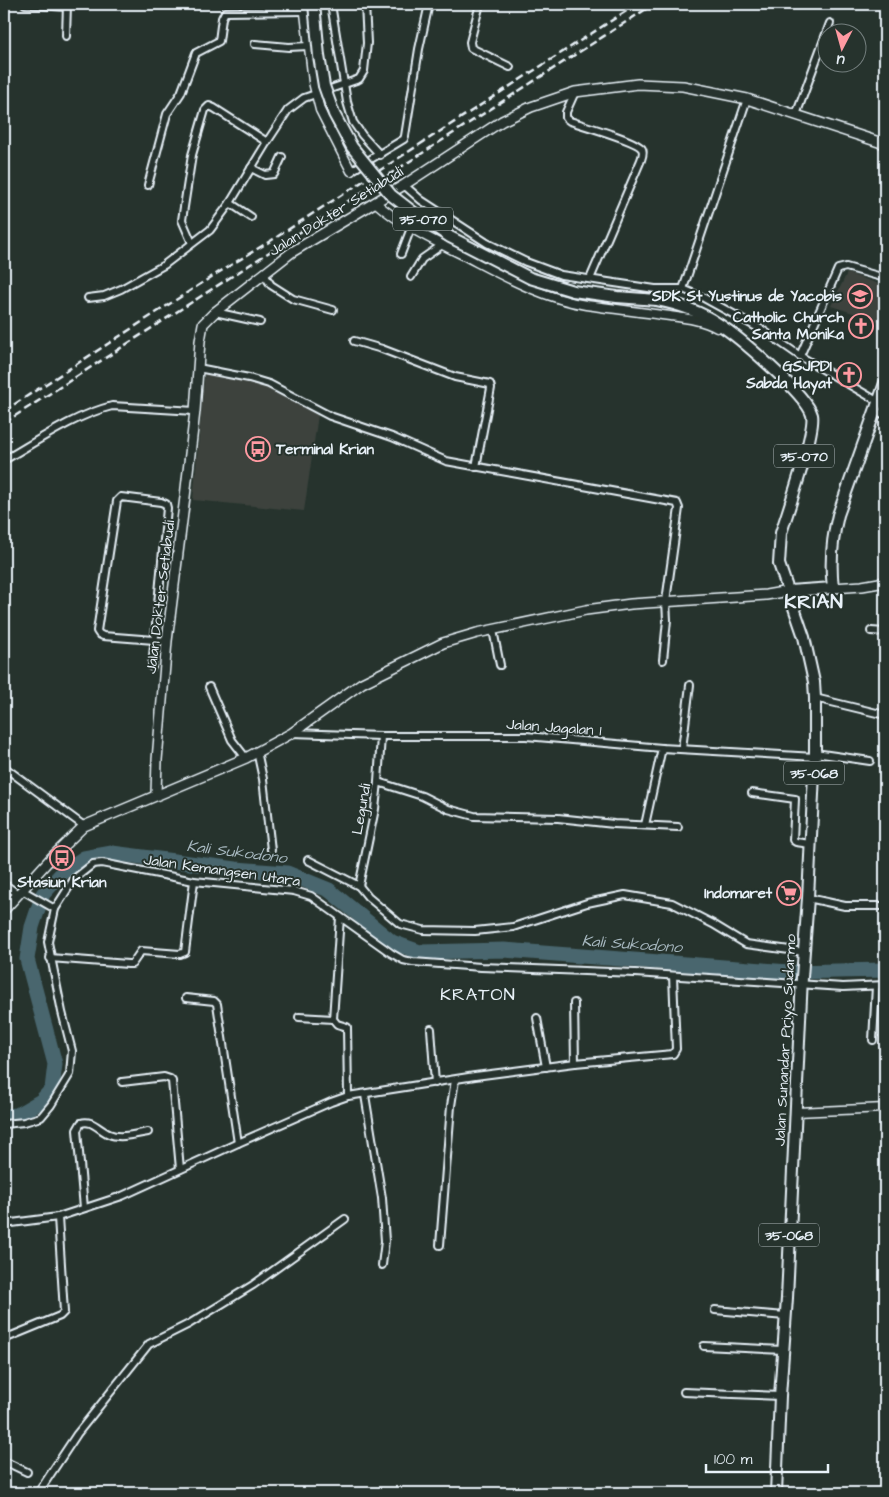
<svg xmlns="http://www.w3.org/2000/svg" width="889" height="1497" font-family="'Architects Daughter',sans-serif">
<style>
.built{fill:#3c433d}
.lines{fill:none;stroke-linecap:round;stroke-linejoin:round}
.river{stroke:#48666e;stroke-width:15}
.minor-casing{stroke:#e8f1f8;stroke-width:10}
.tertiary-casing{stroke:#e8f1f8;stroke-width:11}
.secondary-casing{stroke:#e8f1f8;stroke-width:12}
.primary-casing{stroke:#e8f1f8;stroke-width:14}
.minor{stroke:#26332d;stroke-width:6}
.tertiary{stroke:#26332d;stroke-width:8}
.secondary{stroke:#26332d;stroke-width:9}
.primary{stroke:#26332d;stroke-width:10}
.rail{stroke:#e8f1f8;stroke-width:2.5;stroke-dasharray:8 4;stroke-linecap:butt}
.primary-bridge-casing{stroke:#e8f1f8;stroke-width:14;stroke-linecap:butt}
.primary-bridge{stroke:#26332d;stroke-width:10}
.labels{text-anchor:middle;stroke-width:4;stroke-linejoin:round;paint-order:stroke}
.shield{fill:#26332d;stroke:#aeb8bb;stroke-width:1}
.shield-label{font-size:14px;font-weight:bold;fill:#e8f1f8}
.street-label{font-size:15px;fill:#e8f1f8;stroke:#26332d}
.poi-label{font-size:15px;font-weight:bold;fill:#e8f1f8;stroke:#26332d;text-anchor:end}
.water-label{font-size:16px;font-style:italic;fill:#a8b9c1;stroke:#26332d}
.quarter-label{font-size:18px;letter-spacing:1px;fill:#e8f1f8;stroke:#26332d}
.district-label{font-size:20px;font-weight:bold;letter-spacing:1px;fill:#e8f1f8;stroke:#26332d}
</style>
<rect width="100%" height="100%" fill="#26332d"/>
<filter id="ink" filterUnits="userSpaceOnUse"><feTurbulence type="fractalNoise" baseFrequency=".02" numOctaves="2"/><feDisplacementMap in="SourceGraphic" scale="10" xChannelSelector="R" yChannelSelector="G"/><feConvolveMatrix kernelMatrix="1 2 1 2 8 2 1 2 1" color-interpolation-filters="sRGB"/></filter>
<g filter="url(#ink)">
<g class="built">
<path d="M 847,273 L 885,286 L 885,323 L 831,306 Z"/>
<path d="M 205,369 L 252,379 L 318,415 L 304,511 L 193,500 Z"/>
</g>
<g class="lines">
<path class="river" d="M 4,1116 L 17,1115 L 41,1101 L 52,1089 L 55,1064 L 27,959 L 32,927 L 43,894 L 63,872 L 84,858 L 112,853 L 236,869 L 287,873 L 329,890 L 392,942 L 420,952 L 504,950 L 789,972 L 885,970"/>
<defs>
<g id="minor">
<path d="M 25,4 L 67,7"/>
<path d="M 331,4 L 347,102 L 353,122 L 362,135 L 380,155"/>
<path d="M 480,4 L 470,42 L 471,48 L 510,67"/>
<path d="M 66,36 L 67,5"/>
<path d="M 255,44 L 289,47 L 308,46"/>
<path d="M 575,92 L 566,112 L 566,118 L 570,121 C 582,125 638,141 642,149 C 644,152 642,157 641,160 L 590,279"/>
<path d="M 796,115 L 830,23"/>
<path d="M 251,168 L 265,175 L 274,174 L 282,157"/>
<path d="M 351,171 L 404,139 L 405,136 L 419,49 L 429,4"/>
<path d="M 148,185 L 167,114 L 181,93 L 196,53 L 219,41 L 222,18 L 225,12 L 304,11"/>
<path d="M 404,185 L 421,200 L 487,243 L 526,262 L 561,275 L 655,289 L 683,289 L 704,298 L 764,331 L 800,356 L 879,402"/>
<path d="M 230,203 L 251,217"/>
<path d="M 192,243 L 182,220 L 192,155 L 205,110 L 209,106 L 214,108 L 267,142"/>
<path d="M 401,254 L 411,228"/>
<path d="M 264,274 L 271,285 L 293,299 L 333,310"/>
<path d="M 411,277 L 422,259 L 442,245"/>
<path d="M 683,289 L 747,99"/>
<path d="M 88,298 L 104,296 L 121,289 L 164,265 L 210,230 L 230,203 L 267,142 L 288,110 L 304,98 L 359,79 L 364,71 L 367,43 L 365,4"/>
<path d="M 215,312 L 260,322"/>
<path d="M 354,341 L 382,349 L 455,377 L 490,384 L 491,388 L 476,467"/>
<path d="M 800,356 L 838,269 L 846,267 L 885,278"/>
<path d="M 198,368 L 249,378 L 269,384 L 330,416 L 392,437 L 446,461 L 677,503 L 679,508 L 666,601 L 667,620 L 663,660"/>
<path d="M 876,411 L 885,415"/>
<path d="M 4,460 C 39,440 73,416 112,406 L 195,411"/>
<path d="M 493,630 L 500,665"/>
<path d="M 871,631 L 885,632"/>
<path d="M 152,667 L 167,508 L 166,504 L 161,502 L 121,497 L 117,501 L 97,631 L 99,634 L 103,636 L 167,641"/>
<path d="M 209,687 L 232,740 L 246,758"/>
<path d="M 815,698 L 885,715"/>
<path d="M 292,733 L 381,736 L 526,736 L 662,748 L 815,757"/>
<path d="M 682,749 L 690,685"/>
<path d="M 257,751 L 263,779 L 271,850"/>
<path d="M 815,753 L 870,761"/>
<path d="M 4,767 L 84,826"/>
<path d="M 378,782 L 422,796 L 448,809 L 474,816 L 558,818 L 614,824 L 678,827"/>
<path d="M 752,793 L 795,799 L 793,840 L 796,842 L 810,844"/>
<path d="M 645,825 L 662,748"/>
<path d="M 308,860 L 359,886 L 368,897 L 400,924 L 423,930 L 475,931 L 513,927 L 587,903 L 625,895 L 672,903 L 713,924 L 746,944 L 804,952"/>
<path d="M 4,884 L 18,894"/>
<path d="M 359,886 L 375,809 L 378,782 L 381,736"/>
<path d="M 22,890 L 55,909"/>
<path d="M 808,898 L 845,906 L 885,906"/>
<path d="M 50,958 L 128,964 L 132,964 L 141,951 L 180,954 L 185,952 L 194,881"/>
<path d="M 186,998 L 214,1001 L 217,1004 L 238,1143"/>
<path d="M 574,1003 L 575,1063"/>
<path d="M 299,1017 L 333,1019 L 340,917"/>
<path d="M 537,1018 L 546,1067"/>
<path d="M 333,1019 L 337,1024 L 347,1027 L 348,1096"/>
<path d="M 431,1029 L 435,1083"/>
<path d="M 873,1040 L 876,986"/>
<path d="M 122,1082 L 164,1077 L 170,1079 L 172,1081 L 180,1169"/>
<path d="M 365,1095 L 382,1198 L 385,1241 L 382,1265"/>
<path d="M 4,1124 L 24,1122 L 41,1117 L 51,1105 L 70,1074 L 72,1051 L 62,1012 L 48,942 L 55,909 L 74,879 L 93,864 L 102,863 L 194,881 L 294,891 L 311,896 L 391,953 L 403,960 L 413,962 L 481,967 L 635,973 L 843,987 L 885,985"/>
<path d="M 84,1208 L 77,1130 L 81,1123 C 92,1119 99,1130 109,1134 C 120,1139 136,1134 148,1132"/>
<path d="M 4,1224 L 58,1217 L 122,1196 L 238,1143 L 331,1102 L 348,1096 L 475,1076 L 575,1063 L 673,1054 L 676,1049 L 673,976"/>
<path d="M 440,1245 L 451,1106 L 455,1080"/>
<path d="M 715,1310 L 785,1316"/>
<path d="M 4,1339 L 60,1316 L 64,1312 L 58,1217"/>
<path d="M 704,1346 L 783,1350"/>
<path d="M 684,1392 L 780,1396"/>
<path d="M 4,1461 L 27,1472"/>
<path d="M 38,1493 L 77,1434 L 149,1344 L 189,1324 L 253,1285 L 345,1219"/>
</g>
<g id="tertiary">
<path d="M 304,4 L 313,82 L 320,110 L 351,171"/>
<path d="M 375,202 C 401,225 432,240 463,255 C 502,275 542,298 586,305 C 614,309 642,312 670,316 C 685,318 703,320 717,328"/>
<path d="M 797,1112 L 885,1108"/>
</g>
<g id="secondary">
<path d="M 833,588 L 862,586 L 885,582"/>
<path d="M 156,794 L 157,760 L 167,641 L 185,497 L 195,411 L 200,341 L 203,324 L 215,312 L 292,252 L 404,185 L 502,121 L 531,107 L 575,92 L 638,84 L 683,86 L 747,99 L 885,144"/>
<path d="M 4,910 L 52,857 L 84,826 L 246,758 L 292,733 L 362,683 L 443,643 L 477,633 L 586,610 L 631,604 L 766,595 L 789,591"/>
</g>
<g id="primary">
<path d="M 657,300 C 678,304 699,311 717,323 C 738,336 806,394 812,415 C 816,431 787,513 781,533 L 779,564 L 804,637 L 814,682 L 815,698 L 815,753 L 808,898 L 802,977 L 787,1298 L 780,1396 L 776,1493"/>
<path d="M 789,591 L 833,588 C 830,563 832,539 838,515 L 885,383"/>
</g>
</defs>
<use href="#minor" class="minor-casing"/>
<use href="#tertiary" class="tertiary-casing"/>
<use href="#secondary" class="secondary-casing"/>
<use href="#primary" class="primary-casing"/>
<use href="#minor" class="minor"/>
<use href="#tertiary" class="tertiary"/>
<use href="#secondary" class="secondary"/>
<use href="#primary" class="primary"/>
<g class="rail">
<path d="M 4,411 L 216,274 L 272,240 L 637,4"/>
<path d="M 4,423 C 221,284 437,143 654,4"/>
</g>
<defs>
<path id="primary-bridge" d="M 314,4 L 319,56 L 324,86 L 334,114 L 352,147 L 391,195 L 413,212 L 450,237 L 530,278 L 573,291 L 617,297 L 657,300"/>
</defs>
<use href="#primary-bridge" class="primary-bridge-casing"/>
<use href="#primary-bridge" class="primary-bridge"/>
</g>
</g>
<defs>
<symbol id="school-ring" viewBox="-11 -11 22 22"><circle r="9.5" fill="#26332d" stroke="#ff9aa2" stroke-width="1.5"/><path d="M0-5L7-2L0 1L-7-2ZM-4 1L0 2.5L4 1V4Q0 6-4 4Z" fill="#ff9aa2"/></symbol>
<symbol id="church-ring" viewBox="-11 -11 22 22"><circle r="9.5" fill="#26332d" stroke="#ff9aa2" stroke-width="1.5"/><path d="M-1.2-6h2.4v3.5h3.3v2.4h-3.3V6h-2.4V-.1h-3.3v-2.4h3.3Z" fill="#ff9aa2"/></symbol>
<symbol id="bus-ring" viewBox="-11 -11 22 22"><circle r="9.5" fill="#26332d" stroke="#ff9aa2" stroke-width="1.5"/><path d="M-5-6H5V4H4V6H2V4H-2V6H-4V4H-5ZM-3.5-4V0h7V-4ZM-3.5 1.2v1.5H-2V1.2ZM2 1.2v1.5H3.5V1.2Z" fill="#ff9aa2"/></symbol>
<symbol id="supermarket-ring" viewBox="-11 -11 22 22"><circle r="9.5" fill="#26332d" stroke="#ff9aa2" stroke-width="1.5"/><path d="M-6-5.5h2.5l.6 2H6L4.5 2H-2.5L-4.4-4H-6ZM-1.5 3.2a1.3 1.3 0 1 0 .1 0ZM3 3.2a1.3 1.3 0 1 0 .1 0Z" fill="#ff9aa2"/></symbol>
</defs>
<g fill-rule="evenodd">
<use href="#school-ring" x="846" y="282" width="28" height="28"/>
<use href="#church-ring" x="847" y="312" width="28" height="28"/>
<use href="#church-ring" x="835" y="361" width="28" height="28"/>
<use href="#bus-ring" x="244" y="435" width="28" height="28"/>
<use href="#bus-ring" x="48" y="844" width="28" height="28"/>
<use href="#supermarket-ring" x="775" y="879" width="28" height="28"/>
</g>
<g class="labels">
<g class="shield">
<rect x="393" y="207.5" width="60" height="23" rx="4"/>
<rect x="774" y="444.5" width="60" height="23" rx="4"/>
<rect x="784" y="761.5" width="60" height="23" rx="4"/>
<rect x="759" y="1223.5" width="60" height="23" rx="4"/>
</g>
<g class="shield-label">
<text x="423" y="224">35-070</text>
<text x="804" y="461">35-070</text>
<text x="814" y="778">35-068</text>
<text x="789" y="1240">35-068</text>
</g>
<g class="street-label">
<text transform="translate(336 211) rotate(-32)" y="5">Jalan Dokter Setiabudi</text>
<text transform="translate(160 597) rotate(-83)" y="5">Jalan Dokter Setiabudi</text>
<text transform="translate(554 727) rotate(4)" y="5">Jalan Jagalan 1</text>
<text transform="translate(361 809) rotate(-80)" y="5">Legundi</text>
<text transform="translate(222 870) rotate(8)" y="5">Jalan Kemangsen Utara</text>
<text transform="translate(785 1040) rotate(-87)" y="5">Jalan Sunandar Priyo Sudarmo</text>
</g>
<g class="poi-label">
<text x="842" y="301">SDK St Yustinus de Yacobis</text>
<text x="844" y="322">Catholic Church<tspan x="844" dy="17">Santa Monika</tspan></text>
<text x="832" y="371">GSJPDI<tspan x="832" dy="17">Sabda Hayat</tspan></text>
<text x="276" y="454" text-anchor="start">Terminal Krian</text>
<text x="62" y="887" text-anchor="middle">Stasiun Krian</text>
<text x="772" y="898">Indomaret</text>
</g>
<g class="water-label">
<text transform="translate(237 851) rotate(7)" y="6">Kali Sukodono</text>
<text transform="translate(632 943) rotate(4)" y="6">Kali Sukodono</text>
</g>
<g class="quarter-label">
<text x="478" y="1000">KRATON</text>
</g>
<g class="district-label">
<text x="814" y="608">KRIAN</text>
</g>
</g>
<rect width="889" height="1497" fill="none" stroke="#26332d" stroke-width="20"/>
<rect x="10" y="10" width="869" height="1477" fill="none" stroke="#e8f1f8" stroke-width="2" filter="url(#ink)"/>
<g transform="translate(842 48) rotate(186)"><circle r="24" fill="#26332d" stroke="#747f7e"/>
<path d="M0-4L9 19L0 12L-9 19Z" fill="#ff9aa2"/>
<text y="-8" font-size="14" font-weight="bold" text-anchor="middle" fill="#e8f1f8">U</text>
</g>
<path d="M706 1464v8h122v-8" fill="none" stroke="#e8f1f8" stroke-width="2.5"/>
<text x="714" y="1464" font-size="15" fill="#e8f1f8" stroke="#26332d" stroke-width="4" paint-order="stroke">100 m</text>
</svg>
